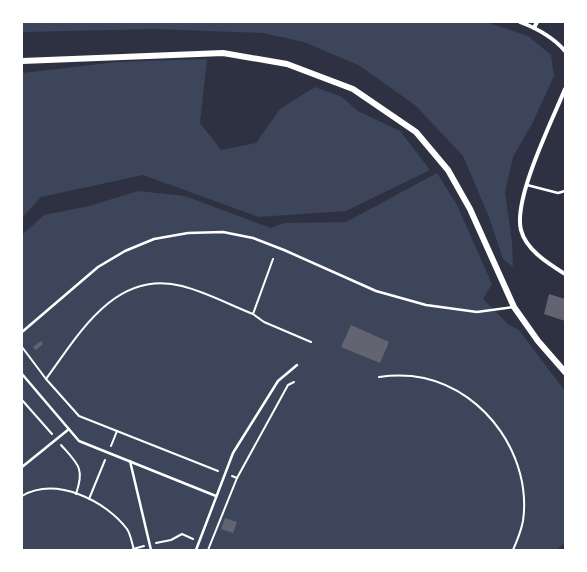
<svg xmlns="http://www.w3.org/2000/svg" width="587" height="572" font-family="'Varela Round',sans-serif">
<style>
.green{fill:#3c4559}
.building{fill:#626471}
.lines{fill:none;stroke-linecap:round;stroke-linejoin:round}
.path{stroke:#fff;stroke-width:2}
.service{stroke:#fff;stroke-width:2.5}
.minor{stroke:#fff;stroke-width:4}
.tertiary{stroke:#fff;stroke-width:6}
</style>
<rect width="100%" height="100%" fill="#2d3142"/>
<g class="green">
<path d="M 22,22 L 486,22 L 528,36 L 551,55 L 554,76 L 533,122 L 513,157 L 505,192 L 512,242 L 513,267 L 503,259 L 489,217 L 463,156 L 416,106 L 360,66 L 304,42 L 263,33 L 155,29 L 22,32 Z"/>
<path d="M 207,59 L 200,123 L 221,150 L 256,143 L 280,109 L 315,87 L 342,97 L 358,111 L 400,131 L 430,170 L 346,211 L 259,217 L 143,175 L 41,197 L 22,218 L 22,73 L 117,62 Z"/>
<path d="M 437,173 L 457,205 L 492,284 L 483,299 L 508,324 L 519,330 L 565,391 L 565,542 L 557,550 L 22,550 L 22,235 L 44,215 L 89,206 L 138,191 L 185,196 L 271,228 L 284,223 L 346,222 Z"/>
</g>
<g class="building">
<path d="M 549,294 L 565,299 L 565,321 L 544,314 Z"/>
<path d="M 351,325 L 389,342 L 380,363 L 341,347 Z"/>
<path d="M 41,341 L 43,344 L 36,350 L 33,347 Z"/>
<path d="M 225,518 L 237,522 L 233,533 L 221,529 Z"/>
</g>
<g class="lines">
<g class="path">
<path d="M 273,259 L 253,314 L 264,322 L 311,342"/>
<path d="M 22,347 L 46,379 L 79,416 L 218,471"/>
<path d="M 379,377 C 394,375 409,375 424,378 C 487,392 532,458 523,521 C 521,531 517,541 513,550"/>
<path d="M 46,379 C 79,334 115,269 182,286 C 206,292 230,305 253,314"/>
<path d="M 22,400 L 52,434"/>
<path d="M 61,445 C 78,464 85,468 76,494"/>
<path d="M 111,446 L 117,431"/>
<path d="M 232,476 L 237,478"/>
<path d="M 22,496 C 56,476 106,501 127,529 C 131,535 132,544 134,550"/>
<path d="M 89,499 L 105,460"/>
<path d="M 156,543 L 171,540 L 182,534 L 193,539"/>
<path d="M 133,549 L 144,546"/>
<path d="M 208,550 L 237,478 L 288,385 L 294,382"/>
</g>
<g class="service">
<path d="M 527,185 L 558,193 L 565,191"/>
<path d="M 22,332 L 98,267 L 125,251 L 154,239 L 188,233 L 223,232 L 253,238 L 284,250 L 376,291 L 426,305 L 477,312 L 513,307"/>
<path d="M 22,374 L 79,441 L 216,496"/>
<path d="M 130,461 L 151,550"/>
<path d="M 22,467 L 69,429"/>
<path d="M 196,550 L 233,453 L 278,381 L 297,365"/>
</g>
<g class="minor">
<path d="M 520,22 C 536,28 553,37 565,51"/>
<path d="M 534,28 L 537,22"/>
<path d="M 565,89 C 552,121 513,199 521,230 C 526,250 549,264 565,274"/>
</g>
<path class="tertiary" d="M 22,61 L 223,53 L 287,64 L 353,89 L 416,132 L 448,170 L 470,209 L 514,307 L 538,341 L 565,372"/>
</g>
<rect width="587" height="572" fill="none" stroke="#ffffff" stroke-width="46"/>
</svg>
